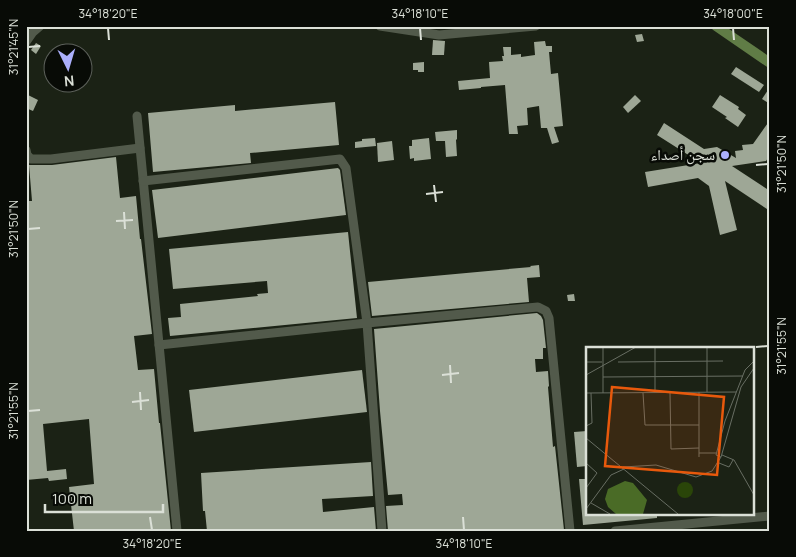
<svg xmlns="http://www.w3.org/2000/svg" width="796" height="557" font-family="Manrope,'Noto Naskh Arabic',sans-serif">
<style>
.building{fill:#9ea796}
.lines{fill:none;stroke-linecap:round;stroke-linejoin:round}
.minor{stroke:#525a4b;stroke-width:9}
.major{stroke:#607c46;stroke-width:10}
.ticks{fill:none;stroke:#dbe0d7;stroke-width:2}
.poi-dot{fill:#abaffb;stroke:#080b06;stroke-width:2}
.labels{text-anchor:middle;stroke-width:5;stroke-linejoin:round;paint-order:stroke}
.poi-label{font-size:15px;fill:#dbe0d7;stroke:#080b06;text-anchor:end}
.inset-road{fill:none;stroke:#686e63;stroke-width:1}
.view{fill:#e8590c;fill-opacity:0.15;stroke:#e8590c;stroke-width:2.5}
.inset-edge{fill:none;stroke:#dbe0d7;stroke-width:2.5}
.neatline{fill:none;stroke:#dbe0d7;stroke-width:2}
.ticks-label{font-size:12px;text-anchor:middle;fill:#dbe0d7}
</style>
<rect width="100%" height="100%" fill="#1b2215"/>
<g class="building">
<path d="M 642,34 L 644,41 L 637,42 L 635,35 Z"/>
<path d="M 433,40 L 445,41 L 444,55 L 432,55 Z"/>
<path d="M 545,41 L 546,46 L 552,46 L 552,52 L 549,52 L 551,74 L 558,73 L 563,126 L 554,127 L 559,142 L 552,144 L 547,128 L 541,128 L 539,106 L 527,108 L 528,125 L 517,126 L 518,134 L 509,134 L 505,85 L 481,87 L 481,88 L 459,90 L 458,81 L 490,78 L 489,62 L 503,61 L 502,56 L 504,56 L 503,47 L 511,47 L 511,55 L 521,54 L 521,57 L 535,55 L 534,42 Z"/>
<path d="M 36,43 L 41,46 L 36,54 L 31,50 Z"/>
<path d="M 424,62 L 424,72 L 418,72 L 418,70 L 413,70 L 413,63 Z"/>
<path d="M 736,67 L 764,85 L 759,92 L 731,74 Z"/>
<path d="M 770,87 L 770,104 L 762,99 Z"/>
<path d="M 26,94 L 38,100 L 33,111 L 26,108 Z"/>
<path d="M 635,95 L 641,101 L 628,113 L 623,107 Z"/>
<path d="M 720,95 L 739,107 L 738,109 L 746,115 L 738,127 L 725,118 L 727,117 L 712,107 Z"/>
<path d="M 335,102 L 339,145 L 250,153 L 251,163 L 153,172 L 148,113 L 235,105 L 235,111 Z"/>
<path d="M 770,120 L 770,155 L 766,161 L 732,166 L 770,191 L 770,205 L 767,209 L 725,181 L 737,230 L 720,235 L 709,186 L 698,178 L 648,187 L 645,172 L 701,163 L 657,135 L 664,123 L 704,149 L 717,147 L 736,158 L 735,151 L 743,150 L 742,145 L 753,144 Z"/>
<path d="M 457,130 L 457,139 L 456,140 L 457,156 L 446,157 L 445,141 L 436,141 L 435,132 Z"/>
<path d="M 375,138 L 376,146 L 355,148 L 355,142 L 362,141 L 362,139 Z"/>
<path d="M 429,138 L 431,159 L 414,161 L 414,158 L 410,159 L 409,146 L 412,146 L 412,140 Z"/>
<path d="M 392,141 L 394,160 L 378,162 L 377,143 Z"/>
<path d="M 116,157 L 120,198 L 136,196 L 140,239 L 141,239 L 152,334 L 134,336 L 138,370 L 154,369 L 159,423 L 160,423 L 171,531 L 74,531 L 69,487 L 94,484 L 89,419 L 43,424 L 47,471 L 66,469 L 67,479 L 49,481 L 48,478 L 26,480 L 26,250 L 27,250 L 26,201 L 32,201 L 29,165 L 52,165 Z"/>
<path d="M 338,168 L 340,170 L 346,215 L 158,238 L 152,190 Z"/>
<path d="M 348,232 L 357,318 L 170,336 L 168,318 L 181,317 L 180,304 L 258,296 L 257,294 L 268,293 L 267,281 L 173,289 L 169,249 Z"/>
<path d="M 539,265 L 540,277 L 527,278 L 529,302 L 372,316 L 368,282 L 531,267 L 530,266 Z"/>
<path d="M 574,294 L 575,301 L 568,301 L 567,295 Z"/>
<path d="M 537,313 L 541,316 L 543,320 L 546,348 L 543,348 L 543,359 L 535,359 L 536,372 L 548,371 L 549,386 L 548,387 L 553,447 L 555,446 L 564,530 L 388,531 L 386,506 L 403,505 L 402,494 L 388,495 L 380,411 L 374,329 Z"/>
<path d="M 362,370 L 367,412 L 194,432 L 189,390 Z"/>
<path d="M 587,431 L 587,466 L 577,467 L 574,432 Z"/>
<path d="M 371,462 L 373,496 L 322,499 L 323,512 L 374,507 L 376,531 L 207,531 L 205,511 L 203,511 L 201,473 Z"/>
<path d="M 579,479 L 587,479 L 587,513 L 657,513 L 657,518 L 583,525 Z"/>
</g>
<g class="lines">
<g class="minor">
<path d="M 380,26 L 439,35 L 536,26"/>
<path d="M 26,42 L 33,32 L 40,26"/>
<path d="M 137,116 L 177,531"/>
<path d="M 26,150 L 27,155 L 31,159 L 51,159 L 140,148"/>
<path d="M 143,181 L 340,159 L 346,168 L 367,323 L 382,531"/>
<path d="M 159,345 L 367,323 L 538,307 L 546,311 L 549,318 L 570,531"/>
<path d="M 615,531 L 770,516"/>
</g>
<path class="major" d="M 716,26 L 770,63"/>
</g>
<path class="ticks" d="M 108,28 L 109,40M 420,28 L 421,40M 733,28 L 734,40M 28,47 L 40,46M 756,165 L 768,164M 434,185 L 436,202M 426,194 L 443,192M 124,212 L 125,229M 116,221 L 133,220M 28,229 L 40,228M 756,347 L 768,346M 450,365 L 451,383M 442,375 L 459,373M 140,392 L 141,410M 132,402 L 149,400M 28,411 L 40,410M 150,517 L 152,530M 463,517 L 464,530"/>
<circle class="poi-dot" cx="725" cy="155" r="5"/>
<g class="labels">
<g class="poi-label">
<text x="715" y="160">سجن أصداء</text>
</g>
</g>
<g transform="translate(586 347)">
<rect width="168" height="168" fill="#1b2215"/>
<path d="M91 143a8 8 0 1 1 16 0a8 8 0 1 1-16 0Z" fill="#2a4509"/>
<path d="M 39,134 L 47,136 L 61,153 L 57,167 L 30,167 L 22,160 L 19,152 L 22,142 Z" fill="#4a6b26"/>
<path class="inset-road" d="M 17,0 L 17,46M 69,0 L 69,46M 121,0 L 121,45M 0,15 L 16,15M 32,15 L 137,14M 0,28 L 50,0M 17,30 L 157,29M 113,45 L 113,110M 0,46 L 150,45M 57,46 L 59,78 L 113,78M 84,46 L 85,102 L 113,101M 0,79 L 6,76 L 5,46M 0,91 L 92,167M 113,106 L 130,106M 136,108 L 148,113 L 168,148M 135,110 L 130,108 L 139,74 L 159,23 L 168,14M 0,116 L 11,126 L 0,141M 133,116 L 143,120 L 147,113M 37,120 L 70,118 L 110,130 L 126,124 L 135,110 L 155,40 L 168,21M 5,156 L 24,167M 0,162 L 25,128 L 38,122"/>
<path class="view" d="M 26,40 L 138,50 L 131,128 L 19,119 Z"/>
<rect width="168" height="168" class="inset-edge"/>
</g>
<rect width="796" height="557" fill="none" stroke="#080b06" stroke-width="55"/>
<g transform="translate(68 68) rotate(175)"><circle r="24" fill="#080b06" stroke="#5c605a"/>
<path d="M0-4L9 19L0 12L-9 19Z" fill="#abaffb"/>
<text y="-8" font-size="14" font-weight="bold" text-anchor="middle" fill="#dbe0d7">N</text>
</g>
<path d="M45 504v8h118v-8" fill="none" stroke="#dbe0d7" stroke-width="2.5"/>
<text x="52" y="504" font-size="15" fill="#dbe0d7" stroke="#080b06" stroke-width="4" paint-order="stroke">100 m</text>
<rect x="28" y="28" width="740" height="502" class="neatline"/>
<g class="ticks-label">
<text x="108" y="18">34°18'20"E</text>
<text x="420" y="18">34°18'10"E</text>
<text x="733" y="18">34°18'00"E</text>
<text transform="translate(14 47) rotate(-90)" y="4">31°21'45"N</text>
<text transform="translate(782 164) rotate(-90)" y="4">31°21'50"N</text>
<text transform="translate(14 229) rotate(-90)" y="4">31°21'50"N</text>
<text transform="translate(782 346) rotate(-90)" y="4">31°21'55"N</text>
<text transform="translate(14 411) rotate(-90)" y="4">31°21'55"N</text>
<text x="152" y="548">34°18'20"E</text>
<text x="464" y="548">34°18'10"E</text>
</g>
</svg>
